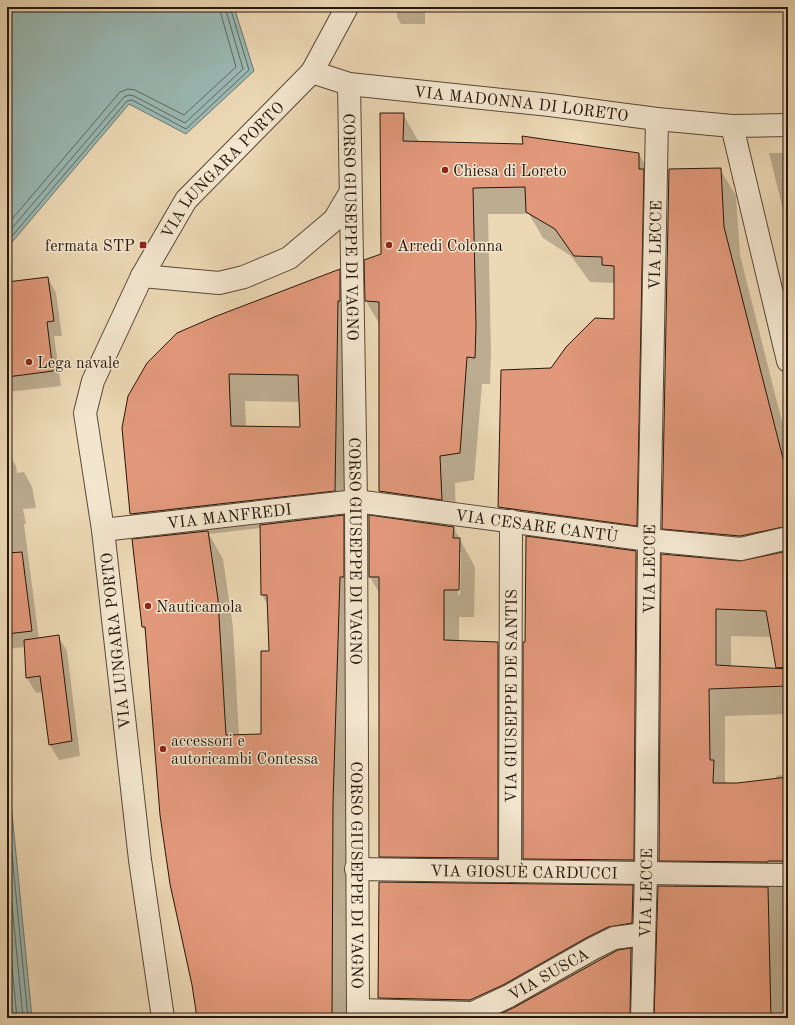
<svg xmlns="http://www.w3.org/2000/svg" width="795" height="1025" font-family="'Old Standard TT',serif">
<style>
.water{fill:#9ab9b4;stroke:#6c7871}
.shadow{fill:#0003;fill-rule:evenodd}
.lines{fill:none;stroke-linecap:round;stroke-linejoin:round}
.shore{stroke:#606860;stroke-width:1}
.building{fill:#e2997b;stroke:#27170c;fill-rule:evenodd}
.minor-casing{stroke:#584736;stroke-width:24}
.minor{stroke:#f3e6cf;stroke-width:22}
.poi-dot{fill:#8f2418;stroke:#f3e6cf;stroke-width:1.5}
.labels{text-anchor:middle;stroke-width:3;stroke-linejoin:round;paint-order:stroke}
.street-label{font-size:16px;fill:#27170c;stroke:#f3e6cf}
.poi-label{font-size:16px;fill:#27170c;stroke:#f3e6cf;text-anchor:start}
</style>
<rect width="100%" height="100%" fill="#ecd8b5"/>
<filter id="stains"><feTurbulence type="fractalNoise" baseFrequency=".005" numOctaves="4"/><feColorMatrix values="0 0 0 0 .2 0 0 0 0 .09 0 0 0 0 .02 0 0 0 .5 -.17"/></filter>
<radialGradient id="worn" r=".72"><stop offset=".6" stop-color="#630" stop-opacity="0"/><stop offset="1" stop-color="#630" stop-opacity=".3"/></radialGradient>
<g class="water">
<path d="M 7,7 L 234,7 L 254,71 L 186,134 L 129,104 L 7,248 Z"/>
<path d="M 7,762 L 32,1018 L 7,1018 Z"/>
</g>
<g class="shadow">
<path d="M 397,7 L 425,7 L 425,24 L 401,24 L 397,17 Z"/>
<path d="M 403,114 L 419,142 L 639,154 L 654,181 L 652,552 L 635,550 L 652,579 L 649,887 L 633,887 L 648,912 L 647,949 L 632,951 L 647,977 L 645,1018 L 391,1018 L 379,998 L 395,883 L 380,857 L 380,594 L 370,577 L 397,520 L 380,491 L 380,325 L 366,301 L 365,261 L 382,254 ZM 488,214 L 529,214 L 543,238 L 571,256 L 590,282 L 614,283 L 615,320 L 551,369 L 499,507 L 515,534 L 527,536 L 524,859 L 539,885 L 513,885 L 513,670 L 498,643 L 459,641 L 459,617 L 474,617 L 475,567 L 452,525 L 456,526 L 455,483 L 474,480 L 482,384 L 490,384 L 491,354 ZM 459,552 L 461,552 L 460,595 L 458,595 Z"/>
<path d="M 769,153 L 788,153 L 788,230 Z"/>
<path d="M 720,169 L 736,196 L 740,255 L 788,446 L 788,714 L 725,716 L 725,781 L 727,784 L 776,780 L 776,776 L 788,774 L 788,1018 L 656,1018 L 675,887 L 660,860 L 679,556 L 663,528 ZM 731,636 L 772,637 L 778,670 L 731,667 Z"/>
<path d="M 339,271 L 355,298 L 350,518 L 344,519 L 359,543 L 347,1018 L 198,1018 L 146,632 L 143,627 L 145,539 L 131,514 L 123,428 ZM 245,401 L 300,402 L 301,428 L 246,427 ZM 261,528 L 262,595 L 269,607 L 270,651 L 262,735 L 239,735 L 233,627 L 223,559 L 209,534 Z"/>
<path d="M 48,278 L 56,293 L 62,336 L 54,336 L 61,386 L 7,392 L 7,328 L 12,327 L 7,283 Z"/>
<path d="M 7,451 L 16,466 L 17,473 L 24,472 L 32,487 L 36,508 L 23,509 L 26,524 L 24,524 L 39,639 L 58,636 L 67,651 L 80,756 L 59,760 L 50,745 L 44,692 L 36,693 L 27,678 L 25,647 L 7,649 Z"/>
</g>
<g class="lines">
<g class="shore">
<path d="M 7,225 L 120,92 L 128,89 L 135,90 L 184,115 L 236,67 L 219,7"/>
<path d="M 7,234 L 124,97 L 129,95 L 134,96 L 185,123 L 243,69 L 225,7"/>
<path d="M 7,242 L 127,101 L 132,100 L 186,129 L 249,70 L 230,7"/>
<path d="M 7,803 L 28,1018"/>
<path d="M 7,853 L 23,1018"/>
<path d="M 7,914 L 17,1018"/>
</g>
</g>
<g class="building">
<path d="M 380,113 L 404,113 L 403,141 L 523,144 L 522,136 L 639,153 L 639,169 L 644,169 L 637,526 L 498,507 L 501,370 L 551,368 L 566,347 L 595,318 L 614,319 L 614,266 L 602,265 L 602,257 L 574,256 L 555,229 L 526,212 L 525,187 L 473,188 L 476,326 L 475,358 L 467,357 L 460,453 L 440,456 L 442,500 L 379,491 L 379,302 L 365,301 L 364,260 L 381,254 Z"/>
<path d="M 721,168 L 724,227 L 788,478 L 788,526 L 740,536 L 662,529 L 669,169 Z"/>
<path d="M 340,269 L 340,301 L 338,301 L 335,491 L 130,514 L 122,428 L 128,396 L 147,363 L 177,333 L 214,317 ZM 229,374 L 298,375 L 300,427 L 231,426 Z"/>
<path d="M 48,277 L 54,321 L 47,322 L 53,371 L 7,377 L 7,327 L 11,326 L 7,294 L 7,282 Z"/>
<path d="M 344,515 L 344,577 L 340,577 L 333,803 L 332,1018 L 197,1018 L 192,985 L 170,884 L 160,815 L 145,627 L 142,627 L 132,539 L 208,531 L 218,599 L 226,735 L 261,734 L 261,651 L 269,651 L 267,595 L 261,595 L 260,525 Z"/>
<path d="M 369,515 L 454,527 L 453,538 L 460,538 L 459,590 L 444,590 L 444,640 L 498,642 L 498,858 L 379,857 L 379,577 L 369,577 Z"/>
<path d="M 526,536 L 636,551 L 634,860 L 523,859 L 523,642 L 525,642 Z"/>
<path d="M 788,551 L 788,667 L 776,668 L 766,611 L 716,609 L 716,665 L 788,669 L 788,686 L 709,689 L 710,760 L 714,760 L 713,783 L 737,783 L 788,777 L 788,861 L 768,861 L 768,862 L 659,861 L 661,554 L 740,561 Z"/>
<path d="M 22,552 L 32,631 L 7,634 L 7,553 Z"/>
<path d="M 59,635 L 72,741 L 49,745 L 40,676 L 26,678 L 24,640 Z"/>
<path d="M 379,882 L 633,885 L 632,923 L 608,927 L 586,938 L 503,985 L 470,1000 L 378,998 Z"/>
<path d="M 658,886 L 768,887 L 771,1018 L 654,1018 Z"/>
<path d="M 631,948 L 630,1018 L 492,1018 L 515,1007 L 618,950 Z"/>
</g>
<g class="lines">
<defs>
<g id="minor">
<path id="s1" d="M 312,72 L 349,84 L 550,105 L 657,119 L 732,126 L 788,125"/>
<path id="s2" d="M 349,84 L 356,501 L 358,1018"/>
<path d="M 732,126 L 788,361"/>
<path d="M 142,276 L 219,283 L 244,277 L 289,258 L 334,220 L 350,193"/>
<path id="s3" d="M 103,530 L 356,501 L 649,540 L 741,549 L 788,538"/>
<path id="s4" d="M 356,869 L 788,875"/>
<path id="s5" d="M 510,870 L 511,521"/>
<path id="s6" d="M 358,1010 L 473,1013 L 509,996 L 592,949 L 614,938 L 644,934"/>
<path id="s7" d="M 163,1018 L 140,860 L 103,530 L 85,413 L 93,381 L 142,276 L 186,200 L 312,72 L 347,7"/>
<path id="s8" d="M 642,1018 L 646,872 L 649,540 L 657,119"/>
</g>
</defs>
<use href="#minor" class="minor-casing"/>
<use href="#minor" class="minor"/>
</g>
<g class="poi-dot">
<circle cx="445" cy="170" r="4"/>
<rect x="139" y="241" width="8" height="8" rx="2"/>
<circle cx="389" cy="245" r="4"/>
<circle cx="29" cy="362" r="4"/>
<circle cx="148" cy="606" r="4"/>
<circle cx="163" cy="749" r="4"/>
</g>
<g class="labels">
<g class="street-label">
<text dy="6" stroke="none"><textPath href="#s1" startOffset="212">VIA MADONNA DI LORETO</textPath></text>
<text dy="6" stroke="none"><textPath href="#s7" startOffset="893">VIA LUNGARA PORTO</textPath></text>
<text dy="6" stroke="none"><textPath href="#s2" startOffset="143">CORSO GIUSEPPE DI VAGNO</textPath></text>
<text dy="6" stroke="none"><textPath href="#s8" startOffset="773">VIA LECCE</textPath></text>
<text dy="6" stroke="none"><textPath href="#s3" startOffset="127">VIA MANFREDI</textPath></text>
<text dy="6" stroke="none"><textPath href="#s3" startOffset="437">VIA CESARE CANTÙ</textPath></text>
<text dy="6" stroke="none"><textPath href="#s2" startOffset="467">CORSO GIUSEPPE DI VAGNO</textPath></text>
<text dy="6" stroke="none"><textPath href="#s8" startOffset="449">VIA LECCE</textPath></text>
<text transform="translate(115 641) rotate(-96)" y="6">VIA LUNGARA PORTO</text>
<text dy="6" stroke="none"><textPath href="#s5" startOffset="174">VIA GIUSEPPE DE SANTIS</textPath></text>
<text dy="6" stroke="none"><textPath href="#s4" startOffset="168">VIA GIOSUÈ CARDUCCI</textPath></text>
<text dy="6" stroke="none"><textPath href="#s2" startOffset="791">CORSO GIUSEPPE DI VAGNO</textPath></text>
<text dy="6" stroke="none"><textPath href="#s8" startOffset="125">VIA LECCE</textPath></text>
<text dy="6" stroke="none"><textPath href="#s6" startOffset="200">VIA SUSCA</textPath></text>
</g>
<g class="poi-label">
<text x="453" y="176">Chiesa di Loreto</text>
<text x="135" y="251" text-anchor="end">fermata STP</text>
<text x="397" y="251">Arredi Colonna</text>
<text x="37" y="368">Lega navale</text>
<text x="156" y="612">Nauticamola</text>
<text x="171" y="746">accessori e<tspan x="171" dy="18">autoricambi Contessa</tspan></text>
</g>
</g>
<rect width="795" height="1025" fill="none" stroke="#ecd8b5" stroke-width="24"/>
<rect x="8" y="8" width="779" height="1009" fill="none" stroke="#27170c" stroke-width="2"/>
<rect x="12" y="12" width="771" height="1001" fill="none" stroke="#27170c"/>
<rect width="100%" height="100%" filter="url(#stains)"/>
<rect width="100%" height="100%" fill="url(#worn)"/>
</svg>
